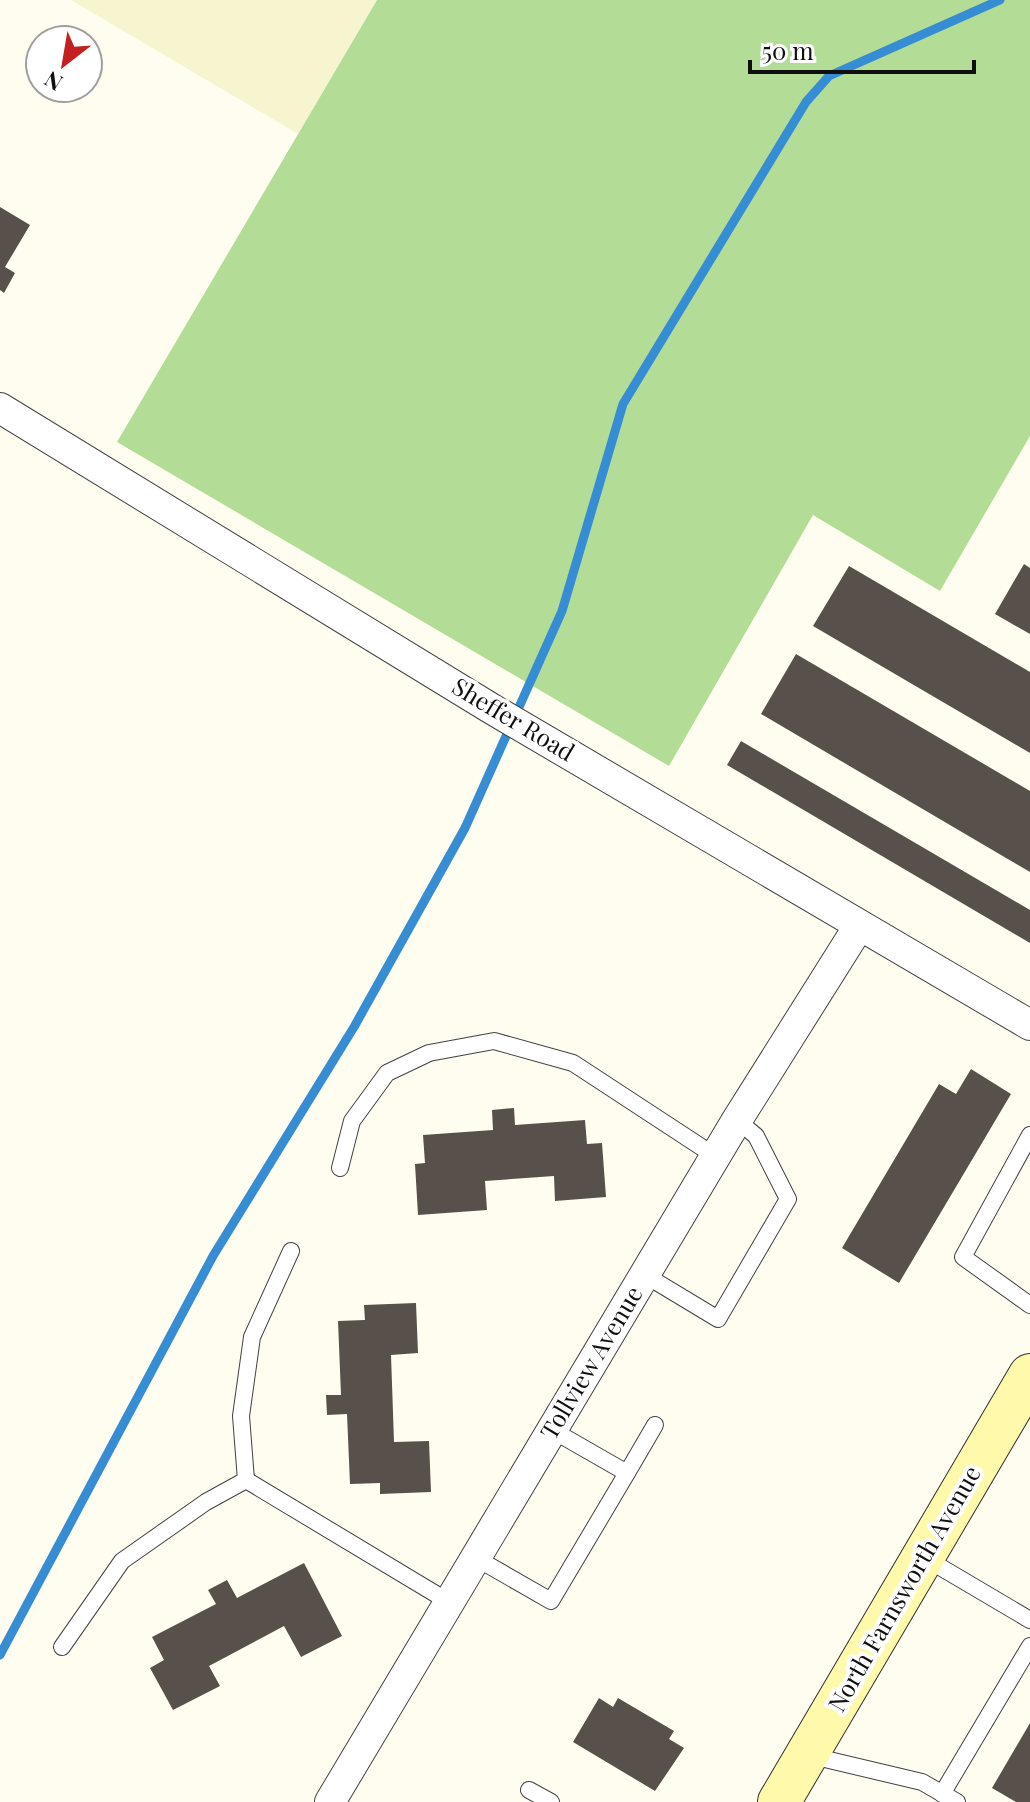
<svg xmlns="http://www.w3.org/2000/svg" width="1030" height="1802" font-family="'Playfair Display',serif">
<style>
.farmland{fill:#f6f5cf}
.forest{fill:#b3dd96}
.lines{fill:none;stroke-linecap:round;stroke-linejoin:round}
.stream{stroke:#368dd3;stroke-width:9}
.building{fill:#58504a}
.service-casing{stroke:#424242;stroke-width:18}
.minor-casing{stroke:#424242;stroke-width:32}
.secondary-casing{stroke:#313131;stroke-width:44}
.service{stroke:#fff;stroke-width:16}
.minor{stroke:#fff;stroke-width:30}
.secondary{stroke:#fffaab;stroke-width:42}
.labels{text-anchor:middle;stroke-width:8;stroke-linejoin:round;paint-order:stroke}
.street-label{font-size:24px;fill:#0f0f0f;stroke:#fff}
</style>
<rect width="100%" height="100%" fill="#fffdf0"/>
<path class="farmland" d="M 71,0 L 377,0 L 298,134 Z"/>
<path class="forest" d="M 377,0 L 1030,0 L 1030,436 L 940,591 L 813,515 L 669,766 L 117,442 Z"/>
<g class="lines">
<path class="stream" d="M 0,1655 L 213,1256 L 354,1027 L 465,828 L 562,611 L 623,404 L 806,102 L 829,76 L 1000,0"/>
</g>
<g class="building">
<path d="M 0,207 L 30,225 L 5,267 L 15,273 L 4,293 L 0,290 Z"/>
<path d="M 1024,564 L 1030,568 L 1030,634 L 995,614 Z"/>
<path d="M 849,566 L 1030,672 L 1030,753 L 813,626 Z"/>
<path d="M 796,654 L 1030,791 L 1030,872 L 761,714 Z"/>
<path d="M 741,741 L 1030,910 L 1030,943 L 727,765 Z"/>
<path d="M 971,1069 L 1011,1094 L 899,1283 L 842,1248 L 939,1084 L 956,1094 Z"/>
<path d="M 514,1108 L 515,1125 L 585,1120 L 587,1144 L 602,1143 L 606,1197 L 555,1201 L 554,1176 L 485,1181 L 487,1210 L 418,1215 L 415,1164 L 425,1163 L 423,1135 L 493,1130 L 492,1110 Z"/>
<path d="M 416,1303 L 418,1353 L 391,1355 L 394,1442 L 429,1441 L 431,1492 L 380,1494 L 380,1483 L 350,1484 L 347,1414 L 327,1415 L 326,1395 L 341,1395 L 338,1321 L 365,1320 L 364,1305 Z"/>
<path d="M 304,1563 L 342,1636 L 301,1657 L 284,1626 L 209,1666 L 220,1686 L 173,1710 L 150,1668 L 164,1660 L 152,1637 L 216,1604 L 208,1590 L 227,1580 L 237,1598 Z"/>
<path d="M 599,1698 L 613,1707 L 618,1698 L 674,1731 L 669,1739 L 684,1748 L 655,1791 L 573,1742 Z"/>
<path d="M 1030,1723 L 1030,1802 L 1016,1802 L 992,1788 Z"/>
</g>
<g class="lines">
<defs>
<g id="service">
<path d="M 1030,1135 L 963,1257 L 1030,1305"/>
<path d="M 340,1168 L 352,1121 L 387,1073 L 429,1053 L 494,1041 L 573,1063 L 715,1156"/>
<path d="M 645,1275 L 718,1319 L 788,1199 L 756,1136 L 737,1120"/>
<path d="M 552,1430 L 627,1473 L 655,1425"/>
<path d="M 246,1480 L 449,1602"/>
<path d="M 476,1558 L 551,1601 L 627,1473"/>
<path d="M 925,1558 L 1030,1620"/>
<path d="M 62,1647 L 122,1561 L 206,1502 L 246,1480 L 241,1416 L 252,1337 L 291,1251"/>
<path d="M 808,1755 L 922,1782 L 957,1802"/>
<path d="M 529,1790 L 551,1802"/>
<path d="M 942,1794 L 1030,1646"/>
</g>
<g id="minor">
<path d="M 0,408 L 492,709 L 1030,1025"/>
<path d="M 330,1802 L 737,1120 L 859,926"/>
</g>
<path id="secondary" d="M 779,1802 L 1030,1375"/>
</defs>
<use href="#service" class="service-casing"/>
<use href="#minor" class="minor-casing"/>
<use href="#secondary" class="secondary-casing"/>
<use href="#service" class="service"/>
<use href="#minor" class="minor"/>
<use href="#secondary" class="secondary"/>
</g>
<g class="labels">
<g class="street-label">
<text transform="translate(513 720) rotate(31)" y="8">Sheffer Road</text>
<text transform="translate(592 1363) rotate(-59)" y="8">Tollview Avenue</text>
<text transform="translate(905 1589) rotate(-60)" y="8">North Farnsworth Avenue</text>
</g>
</g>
<g transform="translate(64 64) rotate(211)"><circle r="38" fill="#ffffff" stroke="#9f9f9f" stroke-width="2"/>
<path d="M0-6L14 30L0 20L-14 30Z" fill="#c52020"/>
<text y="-12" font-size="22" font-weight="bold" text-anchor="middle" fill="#0f0f0f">N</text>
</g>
<path d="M750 60v12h224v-12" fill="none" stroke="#0f0f0f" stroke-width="4"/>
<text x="762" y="60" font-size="24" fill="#0f0f0f" stroke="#ffffff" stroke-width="6" paint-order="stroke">50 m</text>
</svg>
